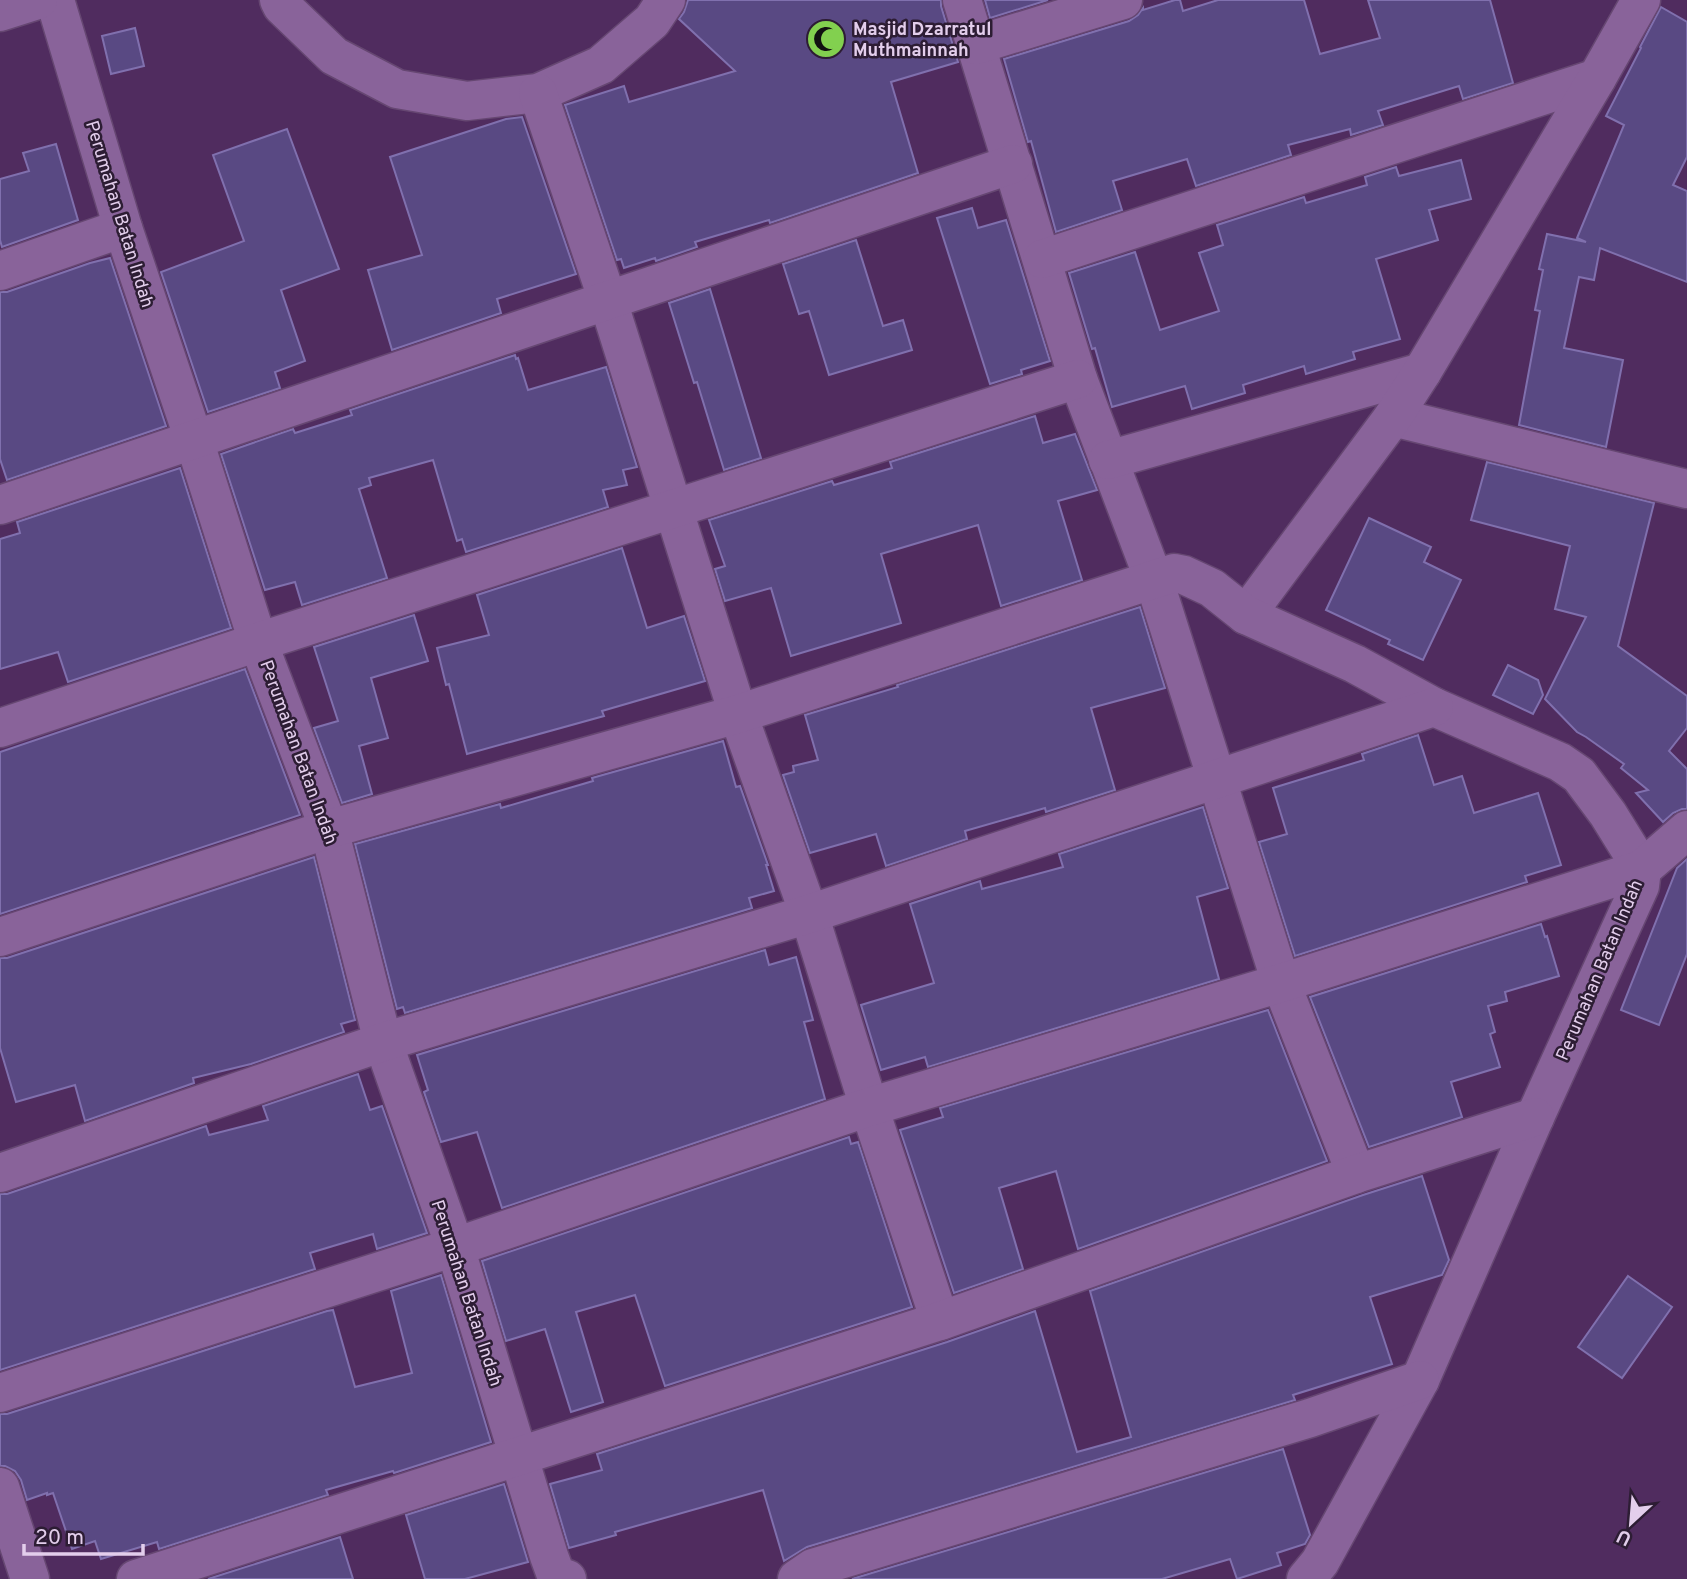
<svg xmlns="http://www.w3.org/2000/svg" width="1687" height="1579" font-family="Overpass,sans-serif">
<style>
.building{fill:#594983;stroke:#8070ae;stroke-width:2}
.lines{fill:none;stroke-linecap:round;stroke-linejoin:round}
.minor-casing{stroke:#664772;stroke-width:41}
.minor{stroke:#89639a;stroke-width:38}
.labels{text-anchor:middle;stroke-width:5;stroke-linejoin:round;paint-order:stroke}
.poi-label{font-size:18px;font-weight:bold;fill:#e3ceec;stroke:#2d1d34;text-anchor:start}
.street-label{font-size:18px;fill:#e3ceec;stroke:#2d1d34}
</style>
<rect width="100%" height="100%" fill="#502c5f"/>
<g class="building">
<path d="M 688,0 L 941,0 L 941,6 L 958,62 L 891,82 L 918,173 L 770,223 L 769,220 L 695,242 L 697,247 L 656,261 L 655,258 L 624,268 L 621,259 L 617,260 L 565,105 L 624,86 L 629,102 L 735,71 L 679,19 L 684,12 Z"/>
<path d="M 985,0 L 1048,0 L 990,18 Z"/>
<path d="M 1175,0 L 1180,0 L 1183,11 L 1218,0 L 1304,0 L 1320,54 L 1380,38 L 1368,0 L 1490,0 L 1513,83 L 1463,99 L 1459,86 L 1378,111 L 1383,125 L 1351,135 L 1350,129 L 1288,145 L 1291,155 L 1196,186 L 1187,159 L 1113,181 L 1122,210 L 1056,232 L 1031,141 L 1028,142 L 1004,59 L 1129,21 L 1138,15 L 1143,8 L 1143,10 Z"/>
<path d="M 1661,7 L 1687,22 L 1687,157 L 1673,185 L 1687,191 L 1687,282 L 1600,248 L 1594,280 L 1579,277 L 1564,348 L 1623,360 L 1606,447 L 1519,425 L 1540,311 L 1535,310 L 1543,270 L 1539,269 L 1547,234 L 1586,242 L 1577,238 L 1624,125 L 1606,116 L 1641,48 L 1640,47 Z"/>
<path d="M 135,28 L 144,66 L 111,74 L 102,36 Z"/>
<path d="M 522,117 L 576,274 L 497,299 L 501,313 L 392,350 L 368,270 L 422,255 L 390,157 L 506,119 Z"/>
<path d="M 287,129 L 339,269 L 281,290 L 305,361 L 275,372 L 280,388 L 208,412 L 161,272 L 244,241 L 213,155 Z"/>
<path d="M 56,144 L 78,220 L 2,247 L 0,240 L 0,179 L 29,171 L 23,153 Z"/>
<path d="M 1461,160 L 1471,199 L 1429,210 L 1438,240 L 1376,259 L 1400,339 L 1353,352 L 1355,359 L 1306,374 L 1304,366 L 1243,385 L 1245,393 L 1192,409 L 1185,386 L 1112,407 L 1095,348 L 1092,349 L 1069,273 L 1135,252 L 1160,330 L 1219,311 L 1199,253 L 1223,245 L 1217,225 L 1304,197 L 1306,203 L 1367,185 L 1365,177 L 1396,167 L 1399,176 Z"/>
<path d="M 972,208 L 978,228 L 1006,220 L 1050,361 L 1021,370 L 1022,374 L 990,384 L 937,218 Z"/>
<path d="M 856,240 L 883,326 L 903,320 L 912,350 L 829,375 L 809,311 L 799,314 L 783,264 Z"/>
<path d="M 110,258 L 166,426 L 7,480 L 0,459 L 0,292 L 7,292 L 90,263 Z"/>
<path d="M 710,289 L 761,458 L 724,470 L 697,382 L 694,383 L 669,303 Z"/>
<path d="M 515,355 L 516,359 L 518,358 L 528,390 L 606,367 L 637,467 L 623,470 L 627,485 L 603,490 L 608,507 L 466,552 L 462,539 L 457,541 L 433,460 L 369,478 L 371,485 L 359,489 L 387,578 L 302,605 L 295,582 L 265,590 L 221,454 L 293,429 L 295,433 L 352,415 L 350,410 Z"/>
<path d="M 1035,416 L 1043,443 L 1075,434 L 1097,490 L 1058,501 L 1082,580 L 1001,606 L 978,525 L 881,554 L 901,623 L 791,656 L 771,588 L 725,601 L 715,569 L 725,566 L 709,520 L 832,481 L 834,485 L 892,468 L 890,462 Z"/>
<path d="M 1487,462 L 1654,503 L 1618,646 L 1687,696 L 1687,728 L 1669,751 L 1687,769 L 1687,809 L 1682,809 L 1673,813 L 1663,822 L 1636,793 L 1648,790 L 1621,768 L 1624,764 L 1586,737 L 1577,732 L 1545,699 L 1586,617 L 1555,609 L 1570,546 L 1471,520 Z"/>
<path d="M 180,468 L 231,628 L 68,682 L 58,652 L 0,669 L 0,539 L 20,533 L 17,522 Z"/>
<path d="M 1369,518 L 1431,547 L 1424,562 L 1461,580 L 1423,660 L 1388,644 L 1390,640 L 1326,610 Z"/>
<path d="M 622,548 L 647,628 L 684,616 L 705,681 L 602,711 L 604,716 L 467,754 L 449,684 L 446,685 L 437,648 L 489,635 L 477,595 Z"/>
<path d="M 1140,607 L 1165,688 L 1091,708 L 1115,790 L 1046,812 L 1045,808 L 965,831 L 967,839 L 886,866 L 876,834 L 810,853 L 783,775 L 794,772 L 793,766 L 818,760 L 805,715 L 898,687 L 897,685 Z"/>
<path d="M 414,615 L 428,661 L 371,678 L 388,738 L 359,746 L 372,794 L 342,803 L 314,728 L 338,721 L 314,647 Z"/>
<path d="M 1508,665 L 1538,680 L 1543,695 L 1533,714 L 1493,695 Z"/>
<path d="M 245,669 L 300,815 L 0,914 L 0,752 Z"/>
<path d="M 1418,735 L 1434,785 L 1462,776 L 1474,813 L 1538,793 L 1561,865 L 1525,876 L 1527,882 L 1295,956 L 1259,842 L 1287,834 L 1273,788 L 1364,760 L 1362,754 Z"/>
<path d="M 723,741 L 736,787 L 740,786 L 768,865 L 766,865 L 774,891 L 749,898 L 752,908 L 405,1013 L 403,1007 L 397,1009 L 355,844 L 500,804 L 501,808 L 593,781 L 592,778 Z"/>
<path d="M 1203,807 L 1228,888 L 1197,897 L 1219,979 L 928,1067 L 925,1057 L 881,1070 L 861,1005 L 934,983 L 910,904 L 980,881 L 982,889 L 1063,867 L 1059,854 Z"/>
<path d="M 314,857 L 355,1020 L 341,1024 L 344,1032 L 251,1064 L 193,1078 L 194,1083 L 85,1121 L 75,1085 L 16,1102 L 0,1048 L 0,958 L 7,958 Z"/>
<path d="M 1687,859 L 1687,954 L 1659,1025 L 1621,1010 L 1677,868 Z"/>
<path d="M 1541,924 L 1545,937 L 1547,936 L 1559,976 L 1505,992 L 1507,1001 L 1488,1006 L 1495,1032 L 1490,1034 L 1500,1067 L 1451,1082 L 1462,1117 L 1369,1147 L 1310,997 Z"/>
<path d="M 765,950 L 769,965 L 796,957 L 813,1020 L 804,1022 L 825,1099 L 502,1208 L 477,1132 L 441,1142 L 424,1092 L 428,1090 L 417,1055 Z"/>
<path d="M 1268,1010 L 1327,1161 L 1078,1249 L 1056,1171 L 999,1188 L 1023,1269 L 954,1293 L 900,1130 L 943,1117 L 940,1108 Z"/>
<path d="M 358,1074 L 370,1110 L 382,1106 L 427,1233 L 377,1249 L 373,1234 L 310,1253 L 315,1269 L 0,1370 L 0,1194 L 7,1194 L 206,1126 L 209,1135 L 268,1120 L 263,1106 Z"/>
<path d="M 849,1137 L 851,1144 L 858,1142 L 912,1307 L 665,1386 L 635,1295 L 576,1312 L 603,1402 L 571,1412 L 545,1329 L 506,1341 L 482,1261 Z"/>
<path d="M 1422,1176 L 1449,1260 L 1442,1275 L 1370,1297 L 1392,1364 L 1293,1395 L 1295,1400 L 807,1547 L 784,1561 L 763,1490 L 615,1532 L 616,1535 L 569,1548 L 550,1484 L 602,1470 L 597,1454 L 947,1342 L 1035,1311 L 1077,1452 L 1131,1437 L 1090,1291 L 1363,1195 Z"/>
<path d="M 441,1275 L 491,1442 L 394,1473 L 393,1471 L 326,1490 L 328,1495 L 159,1549 L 157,1542 L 101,1559 L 95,1541 L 72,1549 L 53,1493 L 47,1495 L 47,1493 L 27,1500 L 21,1480 L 15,1471 L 5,1466 L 0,1466 L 0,1414 L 7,1414 L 327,1311 L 333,1310 L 355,1387 L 412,1373 L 391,1291 Z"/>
<path d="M 1628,1276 L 1672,1307 L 1622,1378 L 1578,1347 Z"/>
<path d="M 1283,1449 L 1310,1535 L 1305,1544 L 1277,1553 L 1281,1565 L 1237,1579 L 1230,1559 L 1162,1579 L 852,1579 Z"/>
<path d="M 504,1484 L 528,1562 L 465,1579 L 425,1579 L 406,1515 Z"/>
<path d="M 340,1537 L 353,1579 L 208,1579 Z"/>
</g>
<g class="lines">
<defs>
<g id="minor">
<path d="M 55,0 L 123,228 L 194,440 L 258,642 L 329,829 L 383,1042 L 455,1247 L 549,1556 L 556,1575 L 567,1579"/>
<path d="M 279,0 L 282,6 L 334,56 L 397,89 L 467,101 L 538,93 L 601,65 L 652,21 L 666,0"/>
<path d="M 962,0 L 1078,379 L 1154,580 L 1281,983 L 1356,1174"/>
<path d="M 0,12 L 38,0"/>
<path d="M 976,45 L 1123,0"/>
<path d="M 538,93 L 608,301 L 738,714 L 809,914 L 869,1107 L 940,1321"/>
<path d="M 1042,259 L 1597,78"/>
<path d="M 0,271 L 123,228"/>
<path d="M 1393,417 L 1687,489"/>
<path d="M 1108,460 L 1422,372"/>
<path d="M 0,505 L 1013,164"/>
<path d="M 1246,615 L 1393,417 L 1422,372 L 1597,78 L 1641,0"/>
<path d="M 0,728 L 258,642 L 1078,379"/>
<path d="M 0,937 L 329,829 L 738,714 L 1174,573 L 1184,575 L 1212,588 L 1246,615 L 1355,664 L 1434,707 L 1560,762 L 1579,775 L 1608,814 L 1642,869 L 1640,886 L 1535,1117 L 1420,1380 L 1320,1562 L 1306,1579"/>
<path d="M 0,1173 L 383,1042 L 809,914 L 1434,707"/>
<path d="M 0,1393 L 455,1247 L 869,1107 L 1281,983 L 1633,872 L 1642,869 L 1687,830"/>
<path d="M 0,1487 L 30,1579"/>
<path d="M 136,1579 L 940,1321 L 1356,1174 L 1535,1117"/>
<path d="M 797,1579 L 813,1568 L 1310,1418 L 1420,1380"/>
</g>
</defs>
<use href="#minor" class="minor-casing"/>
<use href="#minor" class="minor"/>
</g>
<defs>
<symbol id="mosque-disc" viewBox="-11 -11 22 22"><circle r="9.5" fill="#82d04f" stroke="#2d1d34"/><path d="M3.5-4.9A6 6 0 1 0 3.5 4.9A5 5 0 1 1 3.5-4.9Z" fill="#111"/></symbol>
</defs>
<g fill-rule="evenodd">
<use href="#mosque-disc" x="804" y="17" width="44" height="44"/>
</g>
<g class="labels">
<g class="poi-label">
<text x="853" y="35">Masjid Dzarratul<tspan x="853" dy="21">Muthmainnah</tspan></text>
</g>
<g class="street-label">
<text transform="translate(120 214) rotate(73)" y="6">Perumahan Batan Indah</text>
<text transform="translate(299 752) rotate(70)" y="6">Perumahan Batan Indah</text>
<text transform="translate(1599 970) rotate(-67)" y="6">Perumahan Batan Indah</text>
<text transform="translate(467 1293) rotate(72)" y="6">Perumahan Batan Indah</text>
</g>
</g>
<g transform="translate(1631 1523) rotate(206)" stroke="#2d1d34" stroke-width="5" paint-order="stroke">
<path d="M0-5L12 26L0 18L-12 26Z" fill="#e3ceec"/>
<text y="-10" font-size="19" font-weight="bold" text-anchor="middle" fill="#e3ceec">U</text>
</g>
<path d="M24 1544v10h119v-10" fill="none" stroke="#e3ceec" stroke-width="3.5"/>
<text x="35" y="1544" font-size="21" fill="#e3ceec" stroke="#2d1d34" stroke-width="5" paint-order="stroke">20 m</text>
</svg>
